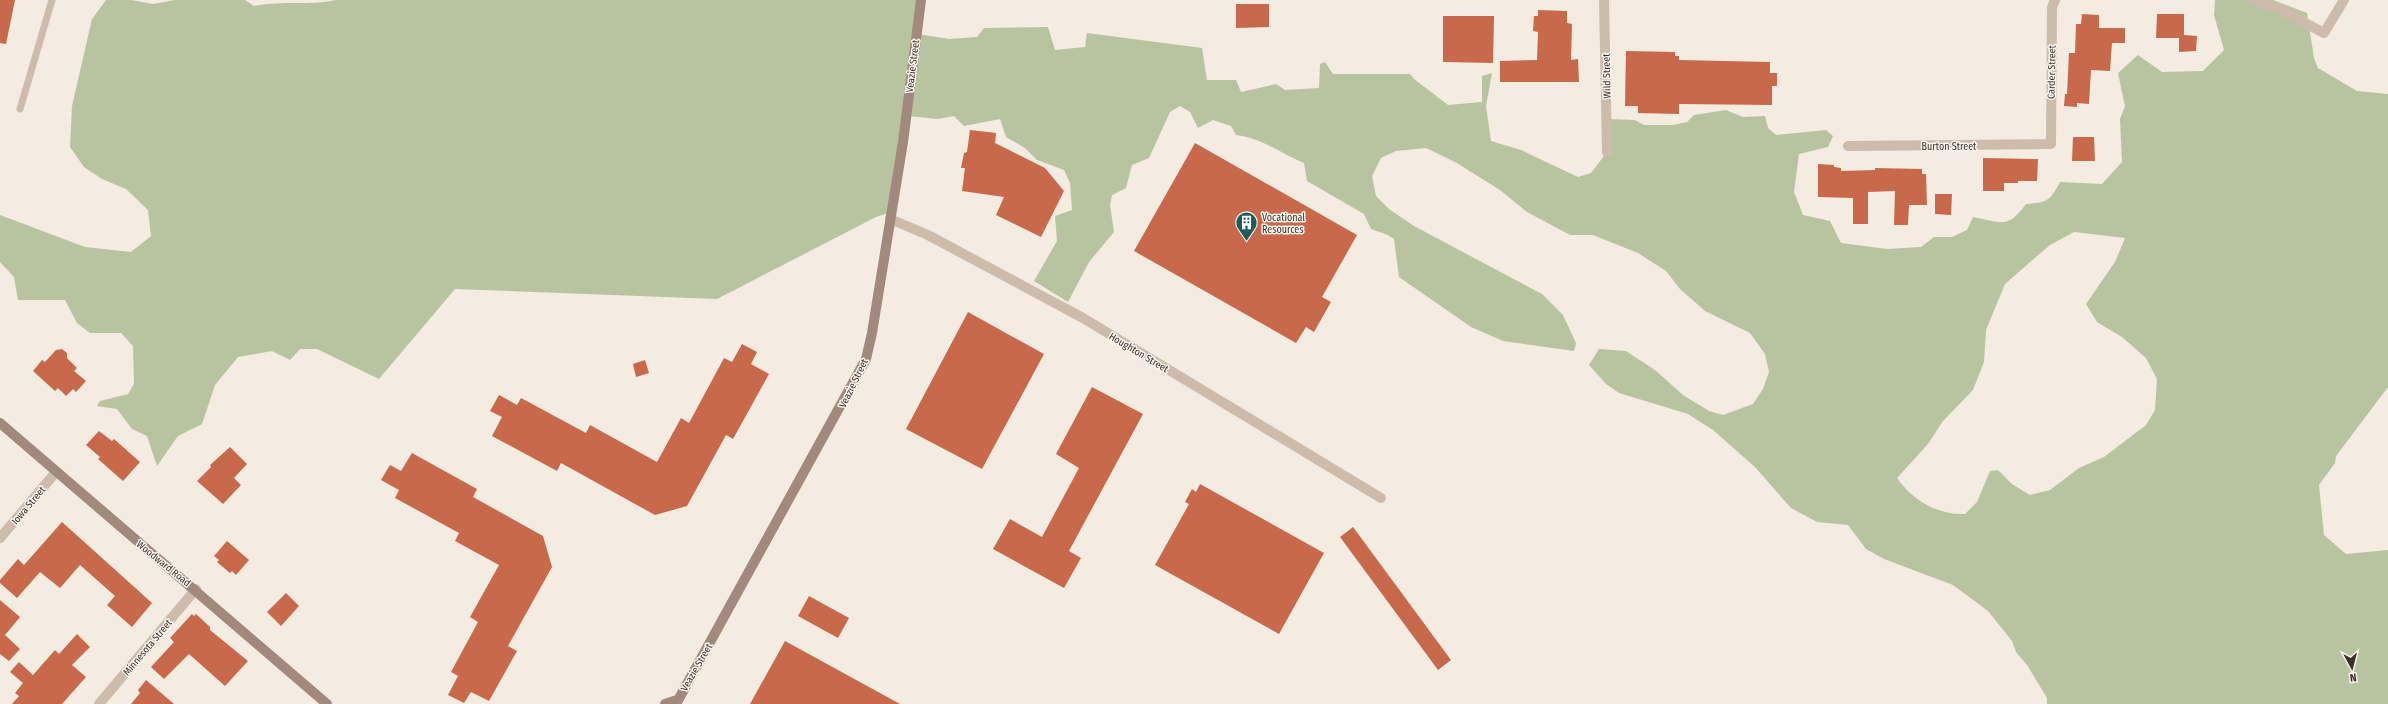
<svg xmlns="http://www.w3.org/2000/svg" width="2388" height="704" font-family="'Fira Sans Condensed',sans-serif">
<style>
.green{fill:#b8c4a0;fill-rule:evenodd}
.building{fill:#c8694b}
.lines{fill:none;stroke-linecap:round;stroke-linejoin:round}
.lane{stroke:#cdbbac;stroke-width:7}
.street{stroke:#cdbbac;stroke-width:10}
.secondary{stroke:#a18a7d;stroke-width:10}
.labels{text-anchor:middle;stroke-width:3;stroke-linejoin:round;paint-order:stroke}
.street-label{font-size:10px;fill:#3b302b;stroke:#fbf5ee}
.poi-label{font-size:10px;fill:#3b302b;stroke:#fbf5ee;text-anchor:start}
</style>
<rect width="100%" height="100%" fill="#f4ebe1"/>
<path class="green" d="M 106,0 L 131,0 L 153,4 L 175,0 L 245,0 L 254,6 C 284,0 308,6 336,0 L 921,0 L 918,34 L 949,39 L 977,37 L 984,28 L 1048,27 L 1055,50 L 1085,47 L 1087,33 L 1202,48 L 1207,80 L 1236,80 L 1241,92 L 1276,84 L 1285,90 L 1319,88 L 1320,64 L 1325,62 L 1333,74 L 1410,74 L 1414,79 L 1448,105 L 1482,102 L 1482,76 L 1492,73 L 1486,106 L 1491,141 L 1521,150 L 1578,177 L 1591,173 L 1607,152 L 1607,119 L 1635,120 L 1644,125 L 1673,125 L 1687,122 L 1694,115 L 1726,110 L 1743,117 L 1765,116 L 1768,128 L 1776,135 L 1826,130 L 1833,136 L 1828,147 L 1799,154 L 1794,192 L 1803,215 L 1830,221 L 1841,243 L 1887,249 L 1921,247 L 1934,237 L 1952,237 L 1967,230 L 1973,217 C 2002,222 2007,230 2026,204 C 2048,202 2049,202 2060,182 L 2102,184 L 2122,162 L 2120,119 L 2125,106 L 2118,73 L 2138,55 L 2162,72 L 2203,71 L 2224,50 L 2214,15 L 2215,0 L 2273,0 L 2307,13 L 2314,58 L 2318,68 L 2357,91 L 2388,94 L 2388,387 L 2336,456 L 2335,463 L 2319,485 L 2324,535 L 2346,554 L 2388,550 L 2388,704 L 2047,704 L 2047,698 L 2027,665 L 2016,652 L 2012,641 L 1988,611 L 1953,585 L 1884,559 L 1866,549 L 1848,525 L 1817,522 L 1791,508 L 1755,467 L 1713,430 L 1688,414 L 1619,393 L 1606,384 L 1589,365 L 1599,349 L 1626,351 L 1655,370 L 1683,395 L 1709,411 L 1723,415 L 1753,404 L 1763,389 L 1769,372 L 1765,354 L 1750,333 L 1705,311 L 1680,289 L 1666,271 L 1638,253 L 1593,235 L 1570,235 L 1527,212 L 1500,190 L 1455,162 L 1426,148 L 1396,151 L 1381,158 L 1372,176 L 1376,196 L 1389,209 L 1414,226 L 1542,294 L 1563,315 L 1576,343 L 1574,351 L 1503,341 L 1471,327 L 1399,277 L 1394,239 L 1388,235 L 1371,229 L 1364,214 L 1307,181 L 1304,163 C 1280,153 1262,138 1236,135 L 1231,126 L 1213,120 L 1198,128 L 1190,112 L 1180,106 L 1170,112 L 1149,158 L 1132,165 L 1126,188 L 1112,195 L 1110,205 L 1114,232 L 1089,262 L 1068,302 L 1034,281 L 1057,241 L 1055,216 L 1072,210 L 1070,183 L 1064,170 L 1037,160 L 1025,148 L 1006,137 L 1000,119 L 964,126 L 954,116 L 938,119 L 908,116 L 889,213 L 876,217 L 717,299 L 455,289 L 379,379 L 317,349 L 300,349 L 290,360 L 272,351 L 238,357 L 215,385 L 202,424 L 178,436 L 157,466 L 147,436 L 132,429 L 117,409 L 97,406 L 100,401 L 128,394 L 134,384 L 133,346 L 121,333 L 90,333 L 77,323 L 65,300 L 18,300 L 14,277 L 0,262 L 0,215 L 85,247 L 131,252 L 151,236 L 148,210 L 126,189 L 102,179 L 84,167 L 70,147 L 72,106 L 92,19 ZM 2074,232 L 2125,238 L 2115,262 L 2086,304 L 2097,322 L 2122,337 L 2146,358 L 2157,379 L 2155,410 L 2146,425 L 2104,457 L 2079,468 L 2050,490 L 2030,495 L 2012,484 L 1998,470 L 1990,471 L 1977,502 L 1965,514 C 1938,515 1913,501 1897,478 L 1928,444 L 1943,421 L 1973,390 L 1984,362 L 1986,330 L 2005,284 L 2050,245 Z"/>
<g class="building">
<path d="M 0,0 L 15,0 L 6,44 L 0,43 Z"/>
<path d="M 1236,4 L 1269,4 L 1269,27 L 1236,28 Z"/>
<path d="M 1538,10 L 1567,11 L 1567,23 L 1572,24 L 1571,60 L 1578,59 L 1579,82 L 1500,82 L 1500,61 L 1537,60 L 1538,32 L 1533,31 L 1534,16 L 1538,16 Z"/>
<path d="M 2082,14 L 2099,15 L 2099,28 L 2125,28 L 2125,43 L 2112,43 L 2110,71 L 2091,70 L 2089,104 L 2077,103 L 2077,107 L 2064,106 L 2065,94 L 2067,94 L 2069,53 L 2075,53 L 2076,24 L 2081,24 Z"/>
<path d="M 2157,14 L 2184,14 L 2184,35 L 2197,36 L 2196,51 L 2179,52 L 2179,38 L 2156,38 Z"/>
<path d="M 1443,16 L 1494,16 L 1493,63 L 1443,62 Z"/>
<path d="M 1626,51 L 1675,52 L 1675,56 L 1679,56 L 1679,60 L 1770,62 L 1770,73 L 1777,73 L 1777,86 L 1772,86 L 1772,105 L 1679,104 L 1679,114 L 1638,113 L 1638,106 L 1625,106 Z"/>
<path d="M 970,130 L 996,133 L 995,143 L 1045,168 L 1064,191 L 1041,237 L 996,215 L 1004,197 L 962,191 L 965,168 L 961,168 L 964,153 L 967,152 Z"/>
<path d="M 2073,137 L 2094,137 L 2095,161 L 2072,161 Z"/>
<path d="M 1195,143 L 1357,235 L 1322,297 L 1331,302 L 1314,332 L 1306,327 L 1296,343 L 1134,251 Z"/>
<path d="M 1983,158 L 2038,159 L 2037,181 L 2018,181 L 2018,183 L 2004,183 L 2004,191 L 1983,191 Z"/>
<path d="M 1818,164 L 1834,165 L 1834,167 L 1841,168 L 1841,171 L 1875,170 L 1875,168 L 1922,169 L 1922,174 L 1926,174 L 1927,205 L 1909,205 L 1908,225 L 1894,225 L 1895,191 L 1868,192 L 1868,224 L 1853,224 L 1853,198 L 1818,197 Z"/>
<path d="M 1935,194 L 1952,194 L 1951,215 L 1935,214 Z"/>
<path d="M 968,312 L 1044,354 L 982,469 L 906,429 Z"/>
<path d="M 742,344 L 757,352 L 751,364 L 769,374 L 733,439 L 726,435 L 687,506 L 655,515 L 561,463 L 557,471 L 492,436 L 502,417 L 490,411 L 499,395 L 517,405 L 521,398 L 586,433 L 590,425 L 657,462 L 681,418 L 689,423 L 724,358 L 732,362 Z"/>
<path d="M 62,349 L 67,353 L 67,358 L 77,368 L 74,371 L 86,381 L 76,392 L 73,389 L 66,396 L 58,388 L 55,391 L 33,371 L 42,360 L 45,362 L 56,350 Z"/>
<path d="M 645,360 L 649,373 L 636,377 L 633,364 Z"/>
<path d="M 1092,387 L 1143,414 L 1069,551 L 1081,558 L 1064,588 L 993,549 L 1010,519 L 1042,537 L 1079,468 L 1056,454 Z"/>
<path d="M 99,431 L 112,441 L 114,439 L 140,462 L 123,481 L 98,459 L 100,457 L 86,445 Z"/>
<path d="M 230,447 L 247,464 L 234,478 L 241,485 L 223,504 L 197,481 L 211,467 L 210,465 Z"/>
<path d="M 412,453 L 477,489 L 473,497 L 543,536 L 552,567 L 508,646 L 517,651 L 489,701 L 471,692 L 464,703 L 448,695 L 458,676 L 451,672 L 478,622 L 470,617 L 499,565 L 455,541 L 459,533 L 395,498 L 399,490 L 381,480 L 390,465 L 401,471 Z"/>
<path d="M 1200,484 L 1324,553 L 1279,634 L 1155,565 L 1189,504 L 1185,502 L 1192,489 L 1196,492 Z"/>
<path d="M 62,522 L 152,603 L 132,627 L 107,605 L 115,596 L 80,565 L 60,588 L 40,572 L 17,598 L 0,583 L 0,580 L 18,559 L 24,565 Z"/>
<path d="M 1353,527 L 1451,660 L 1438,670 L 1340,537 Z"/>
<path d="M 227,541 L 249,560 L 236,575 L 232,571 L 230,573 L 217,562 L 219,560 L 214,556 Z"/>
<path d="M 286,593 L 299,606 L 281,626 L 267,612 Z"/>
<path d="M 809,596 L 849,618 L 838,638 L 798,616 Z"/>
<path d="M 0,600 L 20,617 L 5,635 L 20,649 L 9,661 L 0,654 Z"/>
<path d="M 192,614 L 194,616 L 196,614 L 210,627 L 210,630 L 248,661 L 225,686 L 189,654 L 164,679 L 151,667 L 174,642 L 170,638 Z"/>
<path d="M 77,634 L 90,647 L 72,665 L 86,677 L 62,704 L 12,704 L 19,696 L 15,693 L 23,683 L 10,672 L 19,662 L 33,675 L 55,650 L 59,654 Z"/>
<path d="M 785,641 L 900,704 L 750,704 Z"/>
<path d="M 146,680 L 174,704 L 131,704 L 140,693 L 138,690 Z"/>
</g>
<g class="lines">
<path class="lane" d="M 20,109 L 52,0"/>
<g class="street">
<path d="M 1604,0 L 1607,152"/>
<path d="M 2253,0 L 2273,6 L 2324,33 L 2344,0"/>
<path d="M 1848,146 L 2051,144 L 2052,7 L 2055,0"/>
<path d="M 890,219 L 928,235 L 1083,318 L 1381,498"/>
<path d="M 0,538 L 56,472"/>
<path d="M 99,704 L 196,589"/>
</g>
<g class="secondary">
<path d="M 0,423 L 327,704"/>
<path d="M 665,704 L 677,700"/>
<path d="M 676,704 L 866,359 L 872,333 L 903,142 L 921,0"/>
</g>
</g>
<defs>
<symbol id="building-pin" viewBox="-11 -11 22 30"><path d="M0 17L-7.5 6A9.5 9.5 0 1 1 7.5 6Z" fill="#1f5a5e" stroke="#fbf5ee"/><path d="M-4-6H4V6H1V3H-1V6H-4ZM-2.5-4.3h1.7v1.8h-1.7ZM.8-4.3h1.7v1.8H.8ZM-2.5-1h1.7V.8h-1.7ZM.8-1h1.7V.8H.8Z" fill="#fff"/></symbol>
</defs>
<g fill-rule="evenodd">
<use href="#building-pin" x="1234" y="210" width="25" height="34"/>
</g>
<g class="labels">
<g class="street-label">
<text transform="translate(912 66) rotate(-83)" y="4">Veazie Street</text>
<text transform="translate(2051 72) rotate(-89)" y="4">Carder Street</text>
<text transform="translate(1606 76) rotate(-91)" y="4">Wild Street</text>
<text x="1949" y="150">Burton Street</text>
<text transform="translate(1139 352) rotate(31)" y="4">Houghton Street</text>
<text transform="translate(853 383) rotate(-64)" y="4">Veazie Street</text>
<text transform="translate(28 505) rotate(-50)" y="4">Iowa Street</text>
<text transform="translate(164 563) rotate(39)" y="4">Woodward Road</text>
<text transform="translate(147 647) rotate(-50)" y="4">Minnesota Street</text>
<text transform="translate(696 667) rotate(-60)" y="4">Veazie Street</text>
</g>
<g class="poi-label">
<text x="1262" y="221">Vocational<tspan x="1262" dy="12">Resources</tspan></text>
</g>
</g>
<g transform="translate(2352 668) rotate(173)" stroke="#fbf5ee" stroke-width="3" paint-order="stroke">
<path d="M0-3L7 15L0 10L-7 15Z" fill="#3b302b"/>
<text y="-6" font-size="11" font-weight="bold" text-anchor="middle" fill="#3b302b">N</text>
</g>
</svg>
